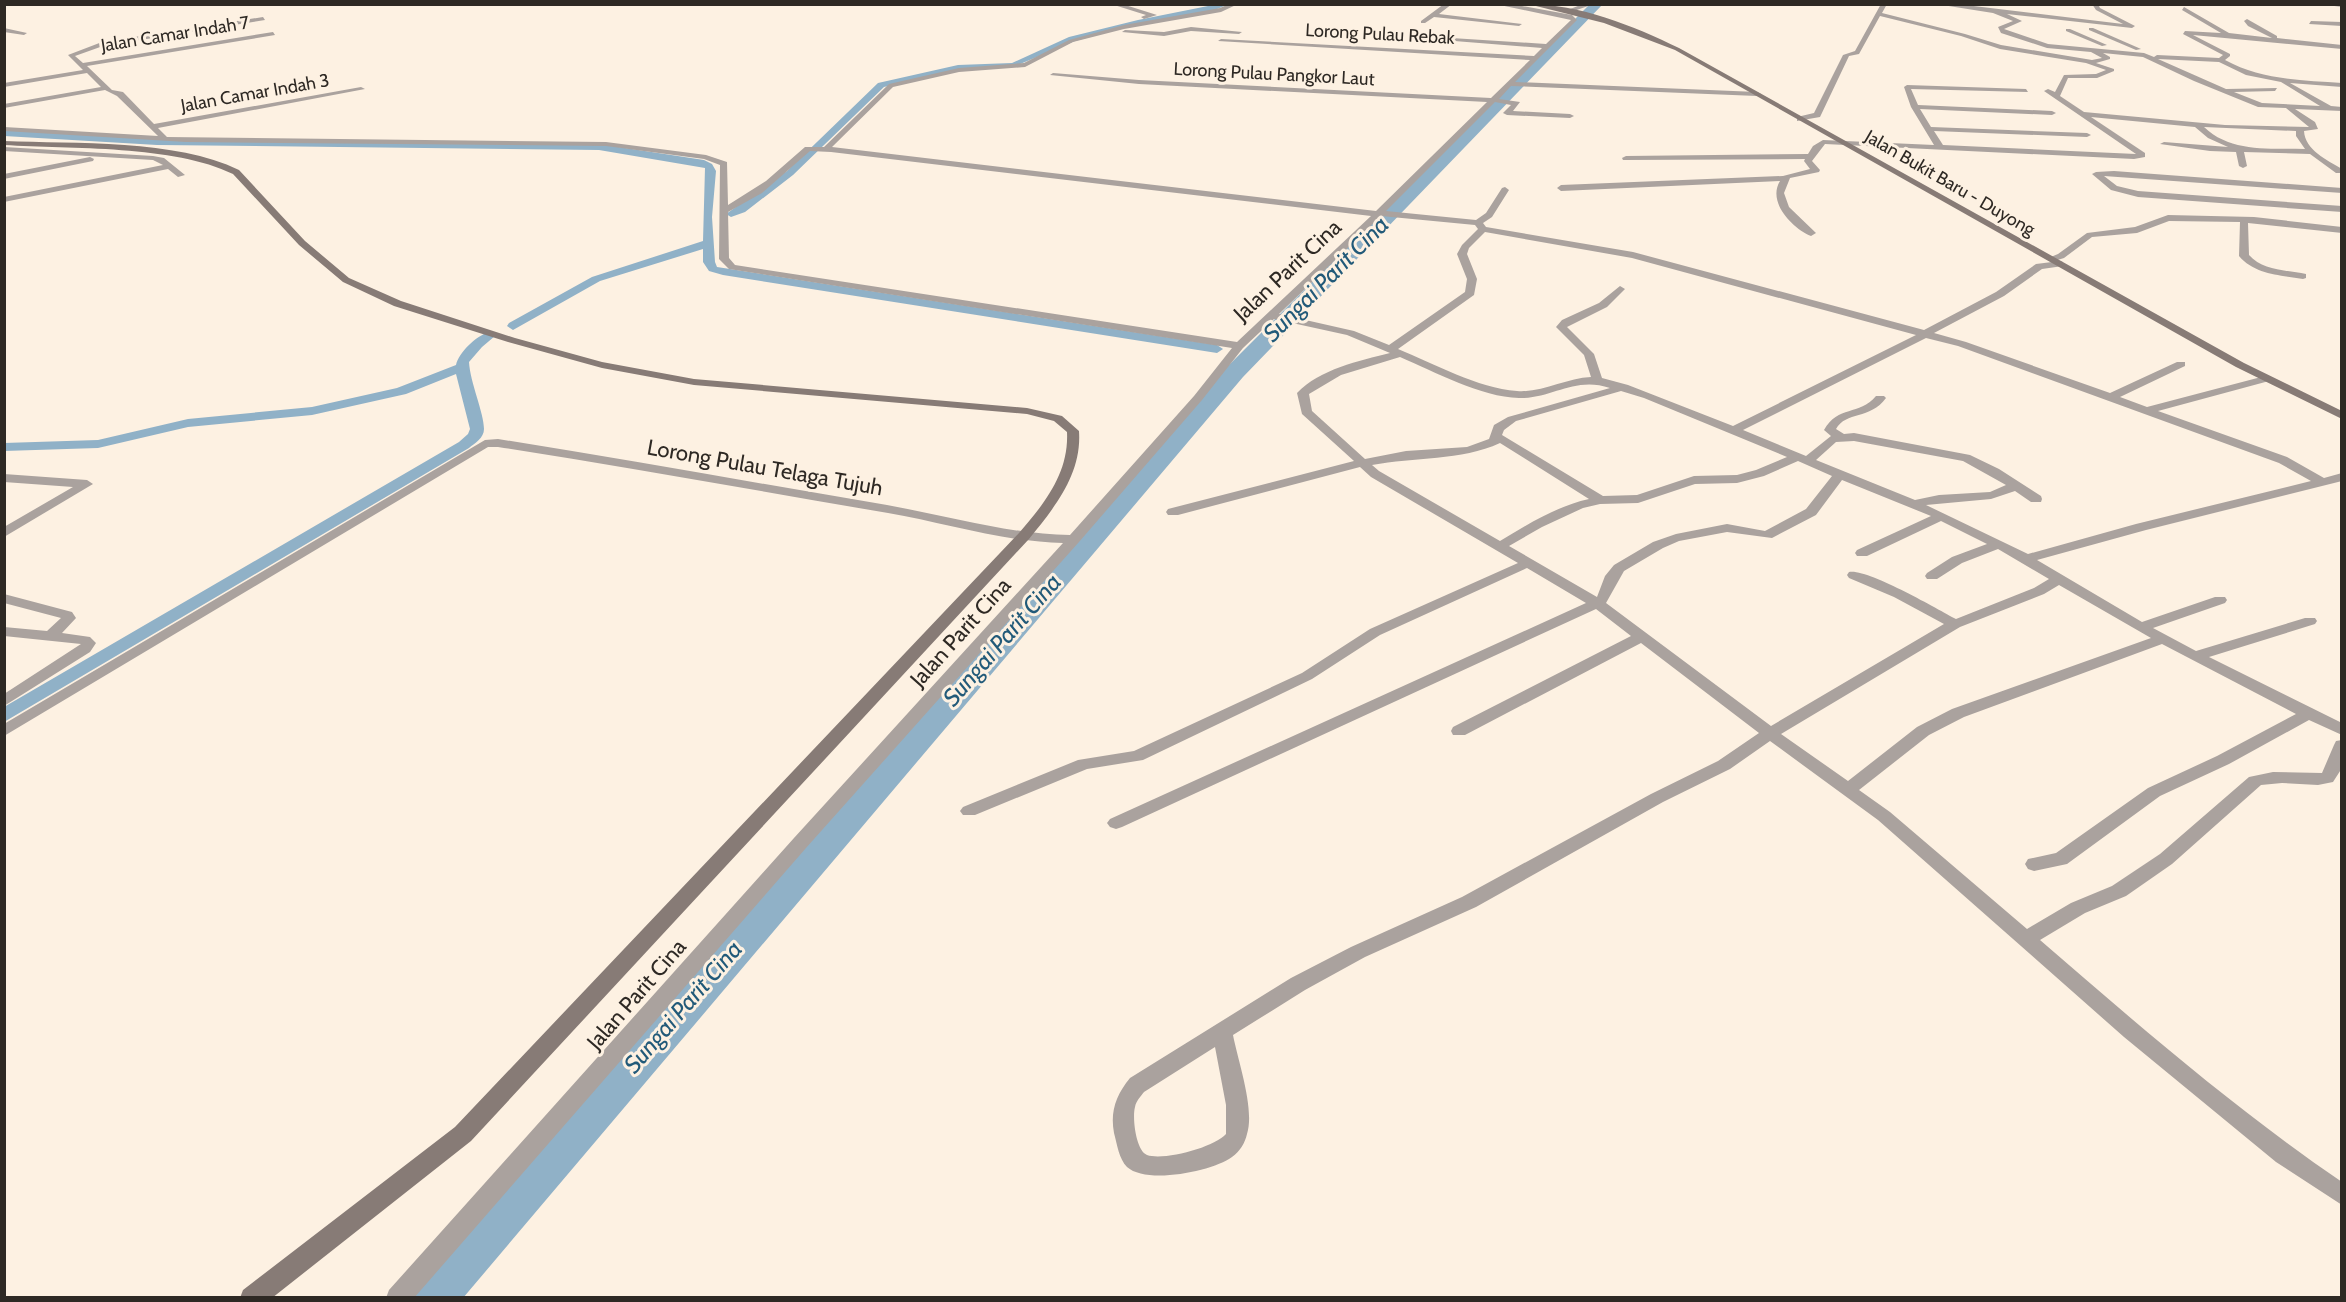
<svg xmlns="http://www.w3.org/2000/svg" width="2346" height="1302" font-family="Cabin,sans-serif">
<style>
.lines{fill:none;stroke-linecap:round;stroke-linejoin:round}
.canal{fill:#90b1c7;fill-rule:evenodd}
.river{fill:#90b1c7;fill-rule:evenodd}
.minor{fill:#aaa29e;fill-rule:evenodd}
.secondary{fill:#877b76;fill-rule:evenodd}
.labels{text-anchor:middle;stroke-width:6;stroke-linejoin:round;paint-order:stroke}
.far-street-label{font-size:18px;fill:#2e2924;stroke:#fdf1e2}
.street-label{font-size:22px;fill:#2e2924;stroke:#fdf1e2}
.water-label{font-size:24px;font-style:italic;fill:#225a79;stroke:#fdf1e2}
</style>
<rect width="100%" height="100%" fill="#fdf1e2"/>
<g class="lines">
<g class="canal">
<path d="M 1218,4 L 1229,4 L 1210,12 L 1138,24 L 1075,41 L 1013,67 L 958,69 L 884,87 L 793,175 L 745,212 L 731,217 L 726,214 L 787,171 L 878,83 L 958,65 L 1012,63 L 1069,37 L 1138,20 Z"/>
<path d="M 4,130 L 157,139 L 599,144 L 704,160 L 712,164 L 716,171 L 712,217 L 715,262 L 717,267 L 1217,345 L 1223,349 L 1217,353 L 723,275 L 709,271 L 703,262 L 703,249 L 600,281 L 513,330 L 507,326 L 509,323 L 592,277 L 703,241 L 705,168 L 599,150 L 157,145 L 4,136 Z"/>
<path d="M 489,332 L 495,336 L 482,347 L 469,362 C 470,382 484,413 484,429 C 484,438 475,443 469,448 L 4,722 L 4,707 L 459,442 L 468,434 L 470,429 L 456,374 L 406,394 L 312,415 L 188,427 L 98,448 L 4,451 L 4,443 L 98,440 L 188,419 L 312,407 L 397,388 L 456,365 C 459,352 476,336 489,332 Z"/>
</g>
<path class="river" d="M 1590,4 L 1603,4 L 1243,377 L 463,1298 L 405,1298 L 412,1280 L 1227,367 Z"/>
<g class="minor">
<path d="M 1111,4 L 1122,4 L 1157,15 L 1144,19 L 1141,17 L 1146,15 Z"/>
<path d="M 1229,4 L 1238,4 L 1221,12 L 1124,29 L 1073,42 L 1025,67 L 959,72 L 893,87 L 832,147 L 1376,211 L 1487,102 L 1139,84 L 1050,75 L 1053,73 L 1139,80 L 1491,98 L 1530,60 L 1218,41 L 1221,39 L 1534,56 L 1542,48 L 1417,38 L 1420,36 L 1546,44 L 1571,20 L 1495,4 L 1511,4 L 1572,15 L 1577,20 L 1515,82 L 1757,92 L 1761,94 L 1757,96 L 1511,86 L 1499,99 L 1520,102 L 1513,111 L 1570,114 L 1574,116 L 1570,118 L 1507,115 L 1503,113 L 1511,105 L 1495,102 L 1386,211 L 1476,220 L 1486,213 L 1502,188 L 1505,187 L 1509,190 L 1492,217 L 1483,223 L 1486,227 L 1633,252 L 1924,330 L 1996,292 L 2036,264 L 2060,261 L 2063,262 L 2063,266 L 2042,269 L 2004,296 L 1934,333 L 1966,342 L 2110,393 L 2177,362 L 2185,362 L 2185,366 L 2120,397 L 2147,407 L 2265,376 L 2269,377 L 2269,381 L 2158,411 L 2287,457 L 2324,478 L 2342,473 L 2342,481 L 2146,530 L 2037,560 L 2142,622 L 2215,597 L 2225,597 L 2227,600 L 2225,603 L 2153,628 L 2196,651 L 2305,618 L 2315,618 L 2317,621 L 2315,624 L 2209,657 L 2342,723 L 2342,735 L 2309,720 L 2229,764 L 2160,796 L 2067,864 L 2034,871 L 2028,869 L 2025,864 L 2028,859 L 2056,853 L 2148,788 L 2217,756 L 2296,714 L 2162,644 L 1964,717 L 1929,735 L 1859,790 L 1890,812 L 2027,929 L 2071,903 L 2112,886 L 2160,854 L 2249,777 L 2273,772 L 2322,773 L 2334,745 L 2336,741 L 2342,740 L 2342,768 L 2333,782 L 2318,785 L 2282,783 L 2261,785 L 2172,864 L 2126,896 L 2085,913 L 2040,940 C 2137,1024 2235,1109 2342,1182 L 2342,1205 L 2276,1162 L 2124,1037 L 1878,820 L 1770,741 L 1730,769 L 1663,802 L 1476,907 L 1365,957 L 1305,990 L 1233,1035 C 1238,1061 1255,1109 1247,1134 C 1245,1143 1240,1151 1232,1157 C 1213,1171 1147,1185 1127,1167 C 1119,1159 1117,1144 1114,1133 C 1110,1112 1116,1095 1130,1078 L 1291,978 L 1351,947 L 1462,897 L 1651,794 L 1718,761 L 1759,733 L 1641,643 L 1465,735 L 1453,735 L 1451,731 L 1453,727 L 1631,636 L 1596,609 L 1122,827 L 1116,829 L 1110,827 L 1107,823 L 1110,819 L 1586,603 L 1527,568 L 1380,635 L 1312,679 L 1143,760 L 1087,769 L 975,815 L 963,815 L 960,811 L 963,807 L 1078,760 L 1134,751 L 1302,673 L 1370,629 L 1518,563 L 1371,477 L 1360,467 L 1178,515 L 1168,515 L 1166,512 L 1168,509 L 1354,461 L 1302,414 L 1297,393 C 1320,369 1359,361 1390,353 L 1347,335 L 1274,319 L 1243,348 L 1202,400 L 1079,542 L 806,848 L 414,1298 L 386,1298 L 389,1290 L 794,838 L 1063,543 C 1004,542 946,523 888,513 C 758,491 628,467 498,447 L 488,447 L 4,736 L 4,724 L 485,440 L 498,439 C 628,460 757,483 887,505 C 948,516 1008,534 1070,535 L 1194,396 L 1232,348 L 729,269 L 719,259 L 720,165 L 704,159 L 606,146 L 186,142 L 4,131 L 4,127 L 158,136 L 117,96 L 105,90 L 4,108 L 4,104 L 101,87 L 87,73 L 4,87 L 4,83 L 83,70 L 68,55 L 102,42 L 263,17 L 265,20 L 103,46 L 75,56 L 83,63 L 273,32 L 275,35 L 87,66 L 112,90 L 123,92 L 154,124 L 361,87 L 365,89 L 158,128 L 167,137 L 606,142 L 706,155 L 727,162 L 728,205 L 766,181 L 805,147 L 824,147 L 889,84 L 959,68 L 1024,63 L 1069,40 L 1124,25 L 1220,8 ZM 810,151 L 831,152 L 1371,216 L 1237,342 L 735,265 L 729,258 L 728,212 L 762,193 ZM 1381,216 L 1475,225 L 1478,229 L 1462,245 L 1457,254 L 1467,279 L 1465,292 L 1389,345 L 1354,331 L 1279,314 ZM 1485,232 L 1632,258 L 1916,335 L 1733,426 L 1628,385 L 1602,378 L 1594,354 L 1567,327 L 1607,307 L 1625,289 L 1620,286 L 1599,303 L 1562,320 L 1556,327 L 1584,355 L 1591,377 C 1566,378 1542,393 1517,391 C 1477,388 1435,364 1398,349 L 1474,295 L 1477,279 L 1467,254 L 1469,248 ZM 1926,338 L 1958,346 L 2279,463 L 2311,481 L 2136,524 L 2028,554 L 1926,505 L 1991,499 L 2015,491 L 2031,502 L 2041,502 L 2042,499 L 2041,496 L 1999,469 L 1970,455 L 1854,433 L 1844,434 L 1836,429 C 1846,411 1870,420 1886,398 L 1884,396 L 1876,396 C 1859,416 1838,405 1824,430 L 1831,436 L 1806,456 L 1743,430 ZM 1400,357 C 1435,372 1481,397 1519,398 C 1552,399 1574,376 1610,388 L 1508,417 L 1494,425 L 1489,439 L 1467,447 L 1406,451 L 1365,459 L 1312,411 L 1309,394 L 1341,375 ZM 1621,391 L 1644,398 L 1787,457 L 1756,470 L 1737,475 L 1694,476 L 1637,495 L 1603,496 L 1502,435 L 1504,430 L 1516,421 ZM 1854,441 L 1963,461 L 2006,485 L 1990,492 L 1939,495 L 1915,500 L 1816,460 L 1836,442 ZM 1500,443 L 1589,499 C 1557,506 1528,524 1500,541 L 1379,471 L 1372,465 C 1414,457 1461,461 1500,443 ZM 1798,461 L 1832,476 L 1806,509 L 1765,531 L 1727,524 L 1676,534 L 1653,542 L 1614,565 L 1605,576 L 1597,597 L 1509,546 L 1542,527 L 1583,508 L 1600,504 L 1638,503 L 1695,484 L 1737,483 L 1764,476 ZM 1842,480 L 1931,516 L 1857,550 L 1855,553 L 1857,556 L 1867,556 L 1941,521 L 1987,544 L 1952,557 L 1927,573 L 1925,576 L 1927,579 L 1937,579 L 1962,563 L 1998,549 L 2049,579 L 2034,588 L 1956,619 C 1937,609 1867,568 1849,572 L 1847,575 L 1849,578 L 1894,597 L 1944,624 L 1771,726 L 1606,603 L 1624,571 L 1663,548 L 1679,541 L 1727,532 L 1772,538 L 1816,515 ZM 2059,585 L 2151,638 L 1952,709 L 1917,727 L 1848,781 L 1781,734 L 1960,627 L 2044,594 ZM 1215,1047 L 1226,1105 L 1226,1134 C 1215,1147 1164,1161 1147,1155 C 1136,1151 1132,1118 1135,1107 C 1136,1101 1141,1096 1144,1092 Z"/>
<path d="M 1444,4 L 1452,4 L 1439,14 L 1522,24 L 1519,26 L 1434,17 L 1425,23 L 1421,23 L 1421,21 Z"/>
<path d="M 1583,4 L 1594,4 L 1568,13 L 1565,11 Z"/>
<path d="M 1881,4 L 1887,4 L 1882,13 L 1965,34 L 2001,45 L 2092,60 L 2102,58 L 2091,52 L 2047,48 L 2001,33 L 1998,27 L 2013,21 L 1993,13 L 1936,4 L 1957,4 L 2123,24 L 2096,10 L 2092,4 L 2098,4 L 2100,8 L 2135,26 L 2132,28 L 2007,14 L 2022,21 L 2004,29 L 2048,44 L 2144,53 L 2154,57 L 2157,55 L 2219,58 L 2223,55 L 2183,34 L 2185,31 L 2221,33 L 2182,10 L 2184,7 L 2229,33 L 2272,38 L 2248,26 L 2244,21 L 2247,19 L 2277,36 L 2277,38 L 2342,45 L 2342,49 L 2193,35 L 2230,54 L 2230,56 L 2225,60 C 2261,80 2301,80 2342,83 L 2342,87 L 2290,83 L 2331,106 L 2342,107 L 2342,111 L 2295,109 L 2315,122 L 2318,129 L 2304,131 C 2305,150 2327,160 2342,169 L 2342,173 L 2336,173 L 2310,154 L 2244,152 L 2247,166 L 2243,168 L 2239,166 L 2236,152 L 2210,151 L 2160,144 L 2164,142 L 2228,147 L 2208,138 L 2195,127 L 2091,117 L 2145,153 L 2145,157 L 2134,159 L 1825,144 L 1812,161 L 1820,170 L 1819,172 L 1790,178 L 1784,193 L 1789,207 L 1816,233 L 1811,236 C 1792,228 1767,202 1780,181 L 1561,191 L 1557,188 L 1561,185 L 1783,176 L 1810,169 L 1804,161 L 1805,159 L 1623,160 L 1622,158 L 1626,156 L 1808,154 L 1813,146 L 1823,140 L 1934,145 L 1911,107 L 1904,87 L 1907,85 L 2026,89 L 2028,92 L 1911,89 L 1918,105 L 2052,111 L 2056,113 L 2052,115 L 1920,109 L 1931,127 L 2087,133 L 2091,135 L 2087,137 L 1934,131 L 1943,145 L 2136,154 L 2044,91 L 2048,89 L 2055,92 L 2064,75 L 2096,74 L 2106,70 L 2086,63 L 2000,49 L 1961,36 L 1880,16 L 1859,54 L 1849,56 L 1820,117 L 1797,121 L 1797,117 L 1814,113 L 1843,55 L 1855,51 ZM 2103,53 L 2143,57 L 2194,81 L 2258,107 L 2286,108 L 2309,127 L 2225,125 L 2084,112 L 2060,96 L 2068,78 L 2097,78 L 2114,71 L 2114,69 L 2096,63 L 2110,59 L 2110,57 ZM 2158,59 L 2219,62 L 2246,75 L 2281,82 L 2320,106 L 2262,103 L 2234,92 L 2275,91 L 2277,88 L 2226,89 ZM 2204,127 L 2296,131 L 2296,136 L 2305,149 C 2270,148 2231,153 2204,127 Z"/>
<path d="M 2342,4 L 2342,7 L 2319,4 Z"/>
<path d="M 2311,21 L 2342,22 L 2342,26 L 2309,24 Z"/>
<path d="M 1191,27 L 1242,32 L 1239,34 L 1191,31 L 1164,36 L 1122,32 L 1125,30 L 1164,32 Z"/>
<path d="M 4,28 L 27,33 L 24,35 L 4,32 Z"/>
<path d="M 2089,28 L 2093,28 L 2141,49 L 2136,50 L 2089,30 Z"/>
<path d="M 2066,29 L 2070,29 L 2107,45 L 2102,46 L 2066,31 Z"/>
<path d="M 4,147 L 153,156 L 164,158 L 185,175 L 178,177 L 168,169 L 4,202 L 4,197 L 163,165 L 153,160 L 4,151 Z"/>
<path d="M 90,157 L 94,159 L 93,161 L 4,179 L 4,174 Z"/>
<path d="M 2114,171 L 2342,188 L 2342,193 L 2104,176 L 2117,186 L 2138,191 L 2342,206 L 2342,212 L 2138,197 L 2111,190 L 2092,174 L 2096,172 Z"/>
<path d="M 2168,215 L 2254,217 L 2342,227 L 2342,233 L 2248,223 L 2249,255 C 2263,271 2287,270 2306,274 L 2306,278 L 2303,279 C 2281,275 2255,275 2239,256 L 2240,222 L 2169,221 L 2137,233 L 2092,237 L 2064,258 L 2051,262 L 2046,259 L 2058,254 L 2087,233 L 2135,227 Z"/>
<path d="M 4,474 L 87,480 L 93,484 L 4,537 L 4,527 L 73,487 L 4,482 Z"/>
<path d="M 4,594 L 72,612 L 76,618 L 62,633 L 90,637 L 96,643 L 90,652 L 4,706 L 4,694 L 81,644 L 4,636 L 4,627 L 47,631 L 61,618 L 4,603 Z"/>
</g>
<g class="secondary">
<path d="M 1528,4 C 1579,4 1634,26 1679,48 L 2244,363 L 2342,411 L 2342,419 L 2236,367 L 1675,50 L 1604,23 Z"/>
<path d="M 4,141 C 75,144 176,139 239,170 L 305,241 L 349,278 L 401,301 L 515,338 L 602,362 L 694,379 L 1027,408 L 1062,416 L 1079,431 C 1082,474 1055,507 1029,539 L 471,1141 L 272,1298 L 240,1298 L 243,1290 L 455,1127 L 1019,533 C 1045,503 1069,473 1067,432 L 1054,421 L 1027,414 L 694,385 L 602,368 L 508,342 L 394,306 L 343,282 L 299,245 L 233,174 C 174,145 71,149 4,145 Z"/>
</g>
</g>
<g class="labels">
<g class="far-street-label">
<text transform="translate(175 34) rotate(-9)" y="6">Jalan Camar Indah 7</text>
<text transform="translate(1380 34) rotate(3)" y="6">Lorong Pulau Rebak</text>
<text transform="translate(1274 74) rotate(3)" y="6">Lorong Pulau Pangkor Laut</text>
<text transform="translate(255 93) rotate(-10)" y="6">Jalan Camar Indah 3</text>
<text transform="translate(1950 183) rotate(30)" y="6">Jalan Bukit Baru - Duyong</text>
</g>
<g class="street-label">
<text transform="translate(1287 270) rotate(-43)" y="8">Jalan Parit Cina</text>
<text transform="translate(765 467) rotate(10)" y="8">Lorong Pulau Telaga Tujuh</text>
<text transform="translate(960 632) rotate(-48)" y="8">Jalan Parit Cina</text>
<text transform="translate(636 994) rotate(-49)" y="8">Jalan Parit Cina</text>
</g>
<g class="water-label">
<text transform="translate(1326 279) rotate(-45)" y="8">Sungai Parit Cina</text>
<text transform="translate(1002 640) rotate(-49)" y="8">Sungai Parit Cina</text>
<text transform="translate(683 1007) rotate(-49)" y="8">Sungai Parit Cina</text>
</g>
</g>
<rect width="2346" height="1302" fill="none" stroke="#2e2924" stroke-width="12"/>
</svg>
